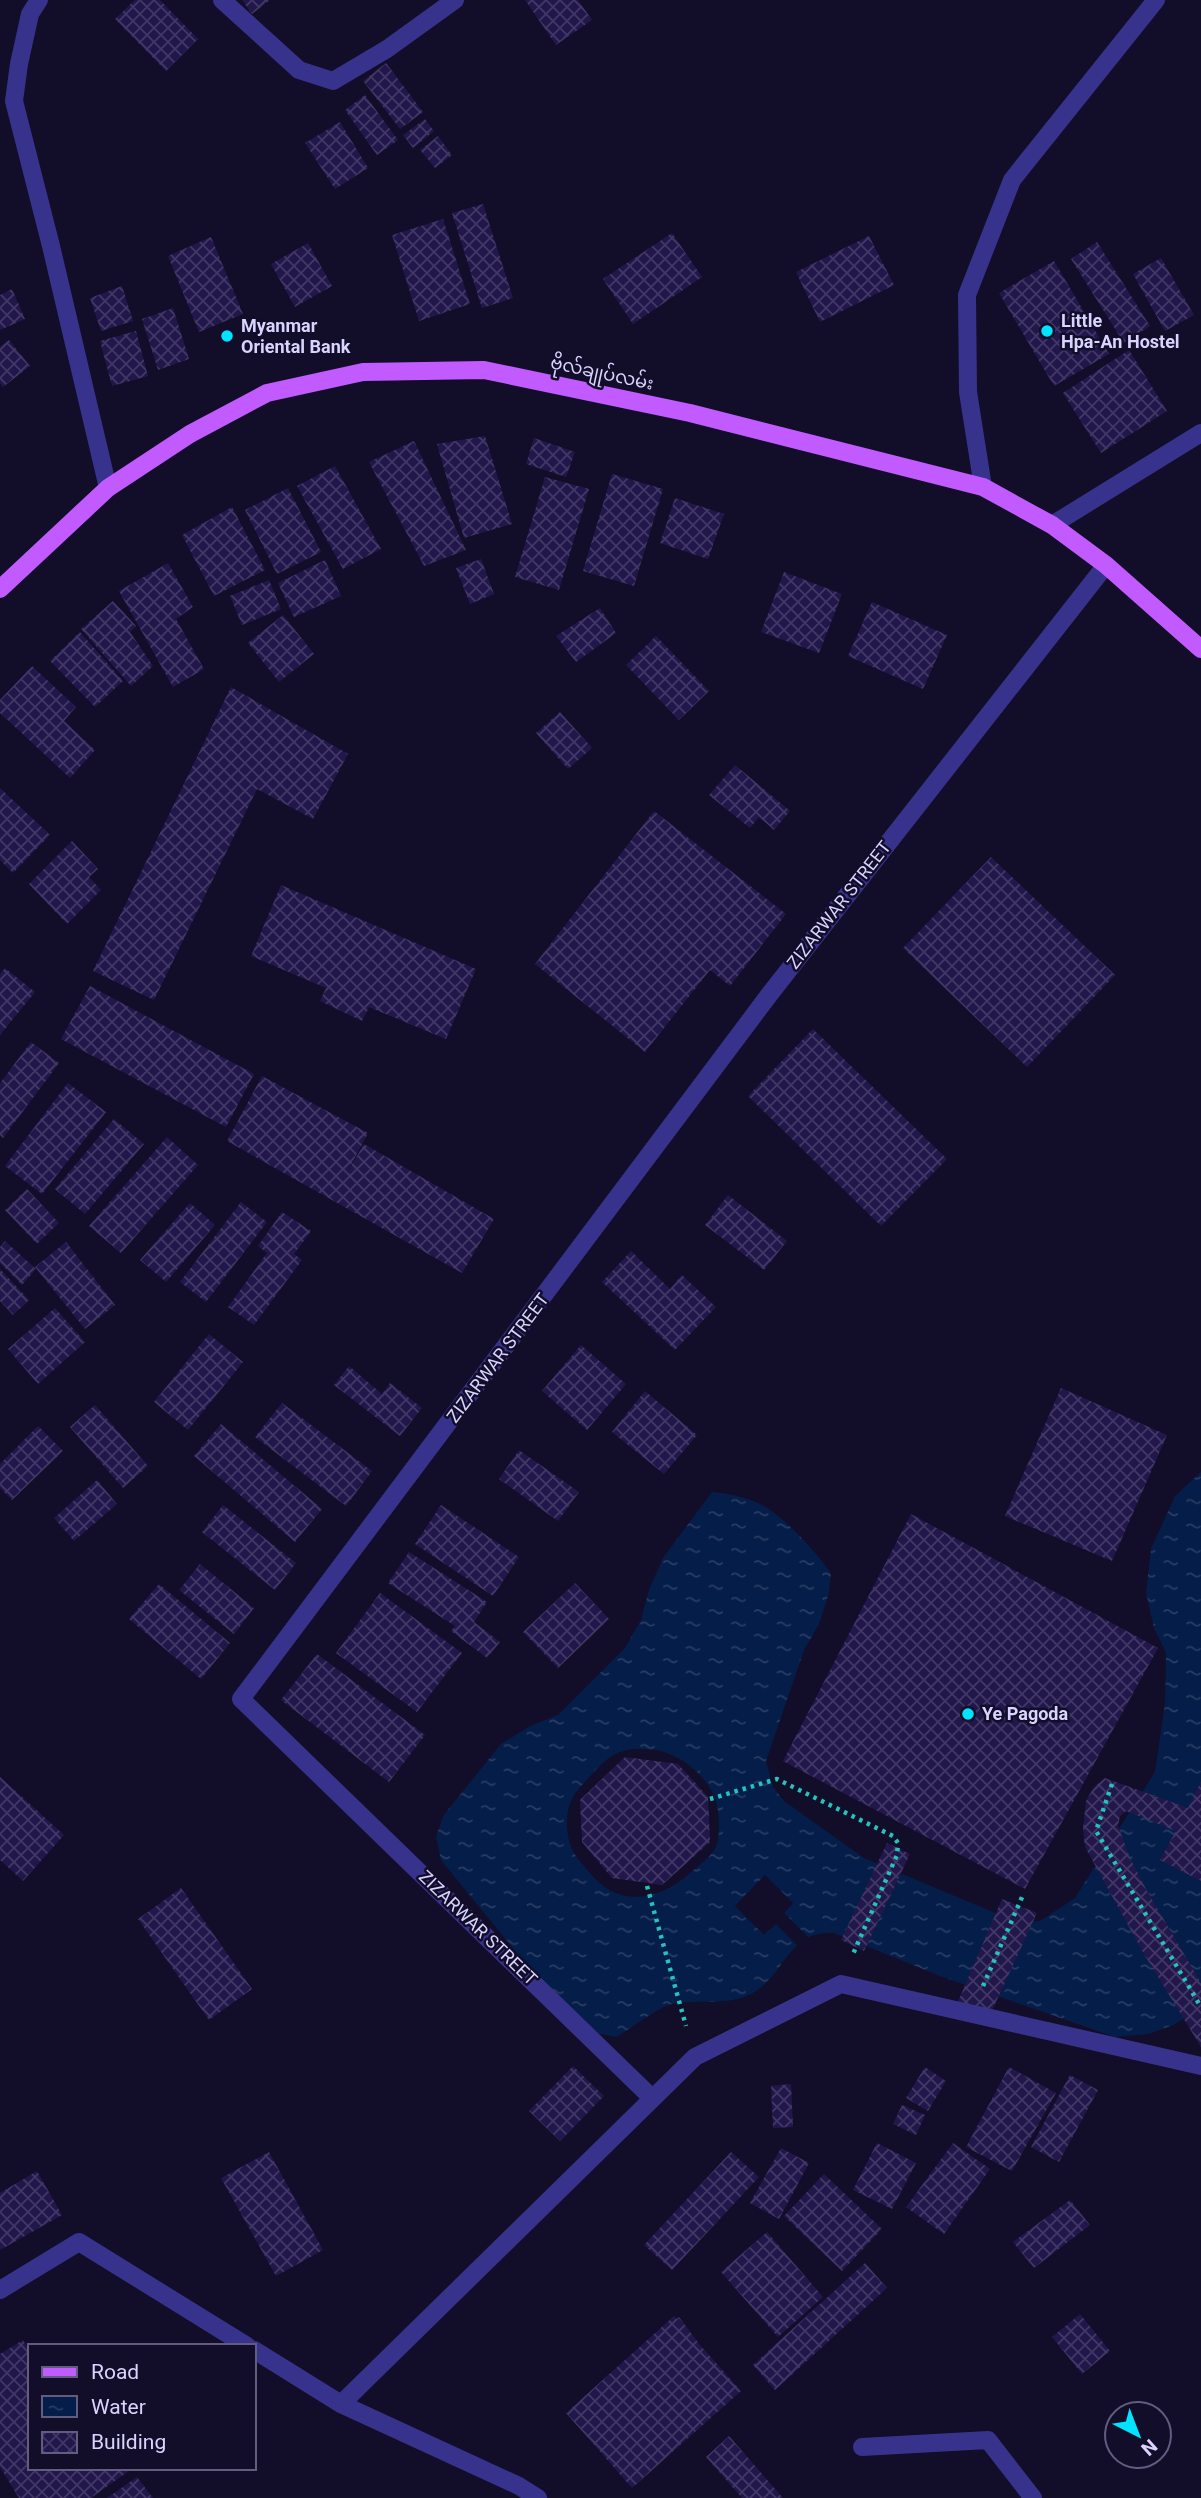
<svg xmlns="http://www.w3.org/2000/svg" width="1201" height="2498" font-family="Roboto,'Noto Sans Myanmar',sans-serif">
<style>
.water{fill:url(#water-ripples);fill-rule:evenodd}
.pier{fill:#120d28}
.building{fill:url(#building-cross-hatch)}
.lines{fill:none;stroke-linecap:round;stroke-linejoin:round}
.path{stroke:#22c4bb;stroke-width:4.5;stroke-dasharray:3.5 5;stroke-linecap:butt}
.minor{stroke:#37338c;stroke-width:18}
.major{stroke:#c25bff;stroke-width:18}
.poi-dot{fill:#00e4ff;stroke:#120d28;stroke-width:2.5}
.labels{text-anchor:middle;stroke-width:5;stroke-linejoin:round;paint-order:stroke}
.poi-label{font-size:18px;font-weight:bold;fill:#d9d4ff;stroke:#120d28;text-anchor:start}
.street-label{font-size:18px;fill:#d9d4ff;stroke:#120d28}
</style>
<defs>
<pattern id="water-ripples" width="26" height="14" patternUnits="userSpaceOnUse" patternTransform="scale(1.75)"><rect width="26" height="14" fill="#051d49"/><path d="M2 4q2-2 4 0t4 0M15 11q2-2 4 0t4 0" fill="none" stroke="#293d64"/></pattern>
<pattern id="building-cross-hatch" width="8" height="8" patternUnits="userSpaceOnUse" patternTransform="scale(1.75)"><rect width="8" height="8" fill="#22174b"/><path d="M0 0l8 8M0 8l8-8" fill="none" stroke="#423866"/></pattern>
</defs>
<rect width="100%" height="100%" fill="#120d28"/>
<path class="water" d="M 1201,1472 L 1201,2009 L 1171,2026 L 1148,2034 L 1115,2037 L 940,1976 L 834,1933 C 787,1930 786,1976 751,1994 C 727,2006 698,1999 672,2004 C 660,2006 629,2030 616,2037 L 591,2032 L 525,1963 L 441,1860 L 436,1837 L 443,1816 L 501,1744 L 530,1726 L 558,1715 L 625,1648 L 641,1620 L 649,1590 L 663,1558 L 712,1492 C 729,1494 744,1496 760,1504 C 782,1514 817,1553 831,1573 L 829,1593 L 819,1624 L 804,1650 L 766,1761 L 773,1787 L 784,1801 L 864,1858 L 1019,1923 L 1040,1921 L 1075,1898 L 1155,1772 L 1165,1703 L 1166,1653 L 1154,1628 L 1146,1593 L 1151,1549 L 1175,1496 ZM 631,1749 C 639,1749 649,1749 657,1750 C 686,1757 713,1780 718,1810 C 719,1821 720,1837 716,1847 C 711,1857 698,1866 690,1873 C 668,1893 636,1906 608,1889 C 596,1882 587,1869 578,1859 C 566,1844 563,1816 572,1799 C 577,1789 585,1782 592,1774 C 604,1761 613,1752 631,1749 Z"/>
<path class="pier" d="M 765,1875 L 793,1903 L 784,1913 L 810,1939 L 799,1947 L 776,1924 L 764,1935 L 735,1906 Z"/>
<g class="building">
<path d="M 135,0 L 160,0 L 198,39 L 166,71 L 115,19 Z"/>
<path d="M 242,0 L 270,0 L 252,14 Z"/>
<path d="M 525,0 L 578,0 L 592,20 L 556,45 Z"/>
<path d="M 386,63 L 423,112 L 400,129 L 363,81 Z"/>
<path d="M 365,95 L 398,140 L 377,155 L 345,110 Z"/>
<path d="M 425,119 L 434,131 L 413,148 L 403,135 Z"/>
<path d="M 340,122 L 368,168 L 335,189 L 305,143 Z"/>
<path d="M 438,136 L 452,155 L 435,168 L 420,150 Z"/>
<path d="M 483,204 L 513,298 L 482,308 L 452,213 Z"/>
<path d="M 443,219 L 470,304 L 419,321 L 392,235 Z"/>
<path d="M 672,233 L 702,277 L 633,324 L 603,279 Z"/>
<path d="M 869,236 L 894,285 L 820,322 L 796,272 Z"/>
<path d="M 211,237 L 243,314 L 199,332 L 168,256 Z"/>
<path d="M 1097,242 L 1150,326 L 1124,343 L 1071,259 Z"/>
<path d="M 308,243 L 332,286 L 295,307 L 271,264 Z"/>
<path d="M 1161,258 L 1194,315 L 1165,331 L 1133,274 Z"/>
<path d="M 1054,261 L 1109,354 L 1054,386 L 999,293 Z"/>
<path d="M 122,286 L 133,321 L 101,331 L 90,298 Z"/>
<path d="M 12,289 L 25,319 L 0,330 L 0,295 Z"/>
<path d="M 173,308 L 189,359 L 158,370 L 142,319 Z"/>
<path d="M 136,331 L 148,376 L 112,386 L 100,341 Z"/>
<path d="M 9,340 L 30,366 L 3,387 L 0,383 L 0,347 Z"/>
<path d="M 1129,350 L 1167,411 L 1101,453 L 1063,393 Z"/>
<path d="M 485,436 L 512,524 L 464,538 L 437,444 Z"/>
<path d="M 534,438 L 575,452 L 566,477 L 526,464 Z"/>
<path d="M 414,441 L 466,550 L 424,566 L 369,462 Z"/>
<path d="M 335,466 L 381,549 L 343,569 L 297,486 Z"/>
<path d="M 612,474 L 663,489 L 634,586 L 583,571 Z"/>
<path d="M 545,477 L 589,489 L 559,590 L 515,577 Z"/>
<path d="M 288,488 L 321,552 L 277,574 L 245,510 Z"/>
<path d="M 675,498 L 724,514 L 708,559 L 660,543 Z"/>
<path d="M 232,507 L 265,570 L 214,596 L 182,535 Z"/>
<path d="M 481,559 L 494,594 L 470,604 L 456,568 Z"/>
<path d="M 325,560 L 341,596 L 294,617 L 278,583 Z"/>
<path d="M 168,563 L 193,607 L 176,619 L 204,669 L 173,687 L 119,591 Z"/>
<path d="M 784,572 L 842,594 L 819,653 L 761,632 Z"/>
<path d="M 269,580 L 281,609 L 242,625 L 230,596 Z"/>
<path d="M 113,601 L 136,626 L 130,632 L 153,666 L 131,686 L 81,629 Z"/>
<path d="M 872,602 L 947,635 L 923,689 L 848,656 Z"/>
<path d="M 600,608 L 616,633 L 576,662 L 556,636 Z"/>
<path d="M 283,615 L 314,654 L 279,682 L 248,643 Z"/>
<path d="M 80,632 L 123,681 L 95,707 L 50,661 Z"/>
<path d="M 656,636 L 709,691 L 679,720 L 626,665 Z"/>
<path d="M 32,666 L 76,707 L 64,721 L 95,750 L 70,778 L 0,713 L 0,700 Z"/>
<path d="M 231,687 L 348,754 L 313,819 L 257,789 L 154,1000 L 93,971 Z"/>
<path d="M 560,712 L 592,748 L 568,769 L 536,733 Z"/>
<path d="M 735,765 L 790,811 L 774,830 L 759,817 L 750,828 L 709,795 Z"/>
<path d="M 0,788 L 50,835 L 13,873 L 0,860 Z"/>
<path d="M 654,811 L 786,914 L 730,986 L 710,970 L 645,1052 L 535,964 Z"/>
<path d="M 72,841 L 98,869 L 89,877 L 101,890 L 67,924 L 29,884 Z"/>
<path d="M 991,857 L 1115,975 L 1027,1067 L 903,948 Z"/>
<path d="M 281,885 L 476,969 L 446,1039 L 369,1007 L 362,1021 L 320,1001 L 326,988 L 251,956 Z"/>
<path d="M 5,968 L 35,992 L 0,1035 L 0,974 Z"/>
<path d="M 90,986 L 254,1074 L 226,1127 L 61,1039 Z"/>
<path d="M 813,1029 L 947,1159 L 881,1226 L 748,1096 Z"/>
<path d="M 31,1042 L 59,1063 L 3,1138 L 0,1135 L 0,1083 Z"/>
<path d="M 262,1076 L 368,1133 L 345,1176 L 364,1144 L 494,1219 L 462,1273 L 227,1141 Z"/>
<path d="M 68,1083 L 106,1112 L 42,1194 L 5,1166 Z"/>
<path d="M 114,1119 L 144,1144 L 85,1214 L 55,1189 Z"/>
<path d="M 167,1137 L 198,1165 L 121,1253 L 89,1226 Z"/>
<path d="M 27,1189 L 59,1223 L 37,1244 L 5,1210 Z"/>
<path d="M 728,1195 L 787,1241 L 764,1270 L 705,1225 Z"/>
<path d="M 241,1202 L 267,1222 L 206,1302 L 180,1282 Z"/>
<path d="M 190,1203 L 215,1225 L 166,1282 L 140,1260 Z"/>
<path d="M 282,1212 L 311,1231 L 294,1254 L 302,1260 L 254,1325 L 228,1307 L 267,1253 L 258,1246 Z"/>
<path d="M 5,1241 L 36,1269 L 22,1285 L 0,1263 L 0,1247 Z"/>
<path d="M 66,1242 L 115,1305 L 85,1329 L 35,1267 Z"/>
<path d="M 631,1251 L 670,1289 L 682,1275 L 716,1307 L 675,1350 L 602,1282 Z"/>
<path d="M 0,1269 L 29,1300 L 13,1315 L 0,1301 Z"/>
<path d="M 55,1308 L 85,1342 L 38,1384 L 8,1349 Z"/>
<path d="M 209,1334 L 243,1362 L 188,1430 L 154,1402 Z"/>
<path d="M 581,1345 L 626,1384 L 587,1430 L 542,1391 Z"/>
<path d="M 349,1366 L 382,1394 L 390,1383 L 422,1408 L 400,1436 L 334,1385 Z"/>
<path d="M 1061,1388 L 1167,1435 L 1112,1561 L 1005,1516 Z"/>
<path d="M 645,1391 L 697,1435 L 664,1474 L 612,1432 Z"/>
<path d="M 282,1403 L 372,1471 L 346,1506 L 255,1437 Z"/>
<path d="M 95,1405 L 148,1466 L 123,1488 L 70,1427 Z"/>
<path d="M 221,1424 L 322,1509 L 295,1542 L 194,1456 Z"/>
<path d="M 38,1426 L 63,1451 L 12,1500 L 0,1488 L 0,1464 Z"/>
<path d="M 519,1450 L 579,1492 L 558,1521 L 499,1479 Z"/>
<path d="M 97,1480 L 117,1504 L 74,1541 L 54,1518 Z"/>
<path d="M 223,1505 L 296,1563 L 275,1590 L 202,1532 Z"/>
<path d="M 441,1505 L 519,1557 L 493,1596 L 415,1544 Z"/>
<path d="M 911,1514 L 1158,1648 L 1025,1889 L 783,1761 Z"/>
<path d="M 409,1552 L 487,1602 L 474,1622 L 500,1642 L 487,1658 L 451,1631 L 455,1626 L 388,1583 Z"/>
<path d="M 200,1564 L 254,1608 L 234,1634 L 179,1590 Z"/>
<path d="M 575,1583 L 609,1619 L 558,1668 L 523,1632 Z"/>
<path d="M 159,1584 L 230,1643 L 201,1679 L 129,1619 Z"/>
<path d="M 380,1593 L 462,1653 L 417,1712 L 336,1653 Z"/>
<path d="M 317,1654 L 425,1735 L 389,1782 L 281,1700 Z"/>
<path d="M 625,1757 L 678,1764 L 708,1797 L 710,1842 L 662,1885 L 612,1878 L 582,1842 L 580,1800 Z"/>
<path d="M 0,1777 L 64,1835 L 23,1881 L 0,1860 Z"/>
<path d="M 1105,1778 L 1188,1808 L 1201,1782 L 1201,1881 L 1160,1860 L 1176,1831 L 1126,1811 L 1120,1816 L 1118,1826 L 1130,1858 L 1147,1891 L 1201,1983 L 1201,2047 L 1144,1954 L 1085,1847 L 1083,1829 L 1086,1801 L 1094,1787 Z"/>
<path d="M 887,1843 L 910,1854 L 864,1951 L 841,1940 Z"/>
<path d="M 181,1888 L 252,1989 L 209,2020 L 138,1919 Z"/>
<path d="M 1002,1899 L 1037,1913 L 990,2015 L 957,2004 Z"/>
<path d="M 573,2066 L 604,2096 L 560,2141 L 529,2111 Z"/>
<path d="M 925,2067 L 946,2081 L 928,2111 L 906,2098 Z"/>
<path d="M 1009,2067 L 1056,2093 L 1012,2171 L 966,2147 Z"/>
<path d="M 1070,2075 L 1098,2090 L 1059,2162 L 1031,2147 Z"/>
<path d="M 791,2084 L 793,2127 L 773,2128 L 771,2086 Z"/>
<path d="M 902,2105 L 925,2115 L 916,2135 L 893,2124 Z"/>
<path d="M 877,2143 L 916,2163 L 892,2209 L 853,2190 Z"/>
<path d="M 953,2143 L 990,2169 L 944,2234 L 906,2207 Z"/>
<path d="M 781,2148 L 809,2163 L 779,2219 L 750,2203 Z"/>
<path d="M 269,2152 L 323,2250 L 276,2276 L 221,2178 Z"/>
<path d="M 731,2152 L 759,2177 L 672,2270 L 644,2245 Z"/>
<path d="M 37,2171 L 62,2215 L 0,2250 L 0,2193 Z"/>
<path d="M 824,2174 L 882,2229 L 842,2271 L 784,2216 Z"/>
<path d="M 1070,2200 L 1090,2225 L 1034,2268 L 1013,2242 Z"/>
<path d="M 767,2232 L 823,2297 L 778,2337 L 721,2272 Z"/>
<path d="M 865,2263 L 887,2288 L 775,2390 L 753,2365 Z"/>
<path d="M 1080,2314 L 1110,2351 L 1082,2374 L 1052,2337 Z"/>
<path d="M 674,2316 L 677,2319 L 679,2317 L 700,2345 L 741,2391 L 632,2488 L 566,2413 Z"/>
<path d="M 23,2340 L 30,2350 L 30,2468 L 133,2468 L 91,2498 L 19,2498 L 0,2467 L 0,2354 Z"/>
<path d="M 729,2436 L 783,2498 L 742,2498 L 706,2457 Z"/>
<path d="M 137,2477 L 153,2498 L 107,2498 Z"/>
</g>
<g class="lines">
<g class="path">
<path d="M 1112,1784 L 1096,1831 L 1201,2007"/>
<path d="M 710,1799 L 777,1779 L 893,1836 L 898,1843 L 897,1855 L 853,1954"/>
<path d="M 647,1886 L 686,2026"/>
<path d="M 983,1986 L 1023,1895"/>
</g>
<g class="minor">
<path d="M 39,0 L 30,14 L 19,64 L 14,101 L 51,246 L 108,488"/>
<path d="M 222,0 L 299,70 L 333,81 L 387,49 L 455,0"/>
<path d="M 983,487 L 968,392 L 967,295 L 1012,180 L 1156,0"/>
<path d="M 1052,525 L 1201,433"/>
<path d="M 652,2098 L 241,1699 L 769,995 L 1106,565"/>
<path d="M 0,2290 L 79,2242 L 247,2346"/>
<path d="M 254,2350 L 341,2404 L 519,2486 L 538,2498"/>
<path d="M 341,2404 L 695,2057 L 841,1984 L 1201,2066"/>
<path d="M 862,2447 L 988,2440 L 1033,2498"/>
</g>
<path class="major" d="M 0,589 L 108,488 L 190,434 L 267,393 L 363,372 L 484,370 L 690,413 L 983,487 L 1052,525 L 1106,565 L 1201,649"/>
</g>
<g class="poi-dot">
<circle cx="1047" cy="331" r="7"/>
<circle cx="227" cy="336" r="7"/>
<circle cx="968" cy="1714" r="7"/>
</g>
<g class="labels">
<g class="poi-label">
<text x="1061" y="327">Little<tspan x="1061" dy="21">Hpa-An Hostel</tspan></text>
<text x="241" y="332">Myanmar<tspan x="241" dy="21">Oriental Bank</tspan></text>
<text x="982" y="1720">Ye Pagoda</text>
</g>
<g class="street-label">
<text transform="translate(602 373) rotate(12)" y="6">ဗိုလ်ချုပ်လမ်း</text>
<text transform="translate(839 905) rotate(-52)" y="6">ZIZARWAR STREET</text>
<text transform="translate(498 1358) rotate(-53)" y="6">ZIZARWAR STREET</text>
<text transform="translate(478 1928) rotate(44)" y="6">ZIZARWAR STREET</text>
</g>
</g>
<rect x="28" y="2344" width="228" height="126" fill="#120d28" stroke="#625d7e" stroke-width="2"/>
<rect x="42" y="2367" width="35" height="10" fill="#c25bff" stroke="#625d7e" stroke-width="2"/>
<text x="91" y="2379" font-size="21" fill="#d9d4ff">Road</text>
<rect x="42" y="2396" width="35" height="21" fill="url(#water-ripples)" stroke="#625d7e" stroke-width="2"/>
<text x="91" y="2414" font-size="21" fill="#d9d4ff">Water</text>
<rect x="42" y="2432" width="35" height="21" fill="url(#building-cross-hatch)" stroke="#625d7e" stroke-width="2"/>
<text x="91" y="2449" font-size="21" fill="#d9d4ff">Building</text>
<g transform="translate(1138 2435) rotate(138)"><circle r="33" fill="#120d28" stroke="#625d7e" stroke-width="2"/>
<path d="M0-5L12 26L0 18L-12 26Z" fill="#00e4ff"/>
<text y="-10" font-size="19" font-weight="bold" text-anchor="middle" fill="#d9d4ff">N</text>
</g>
</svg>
